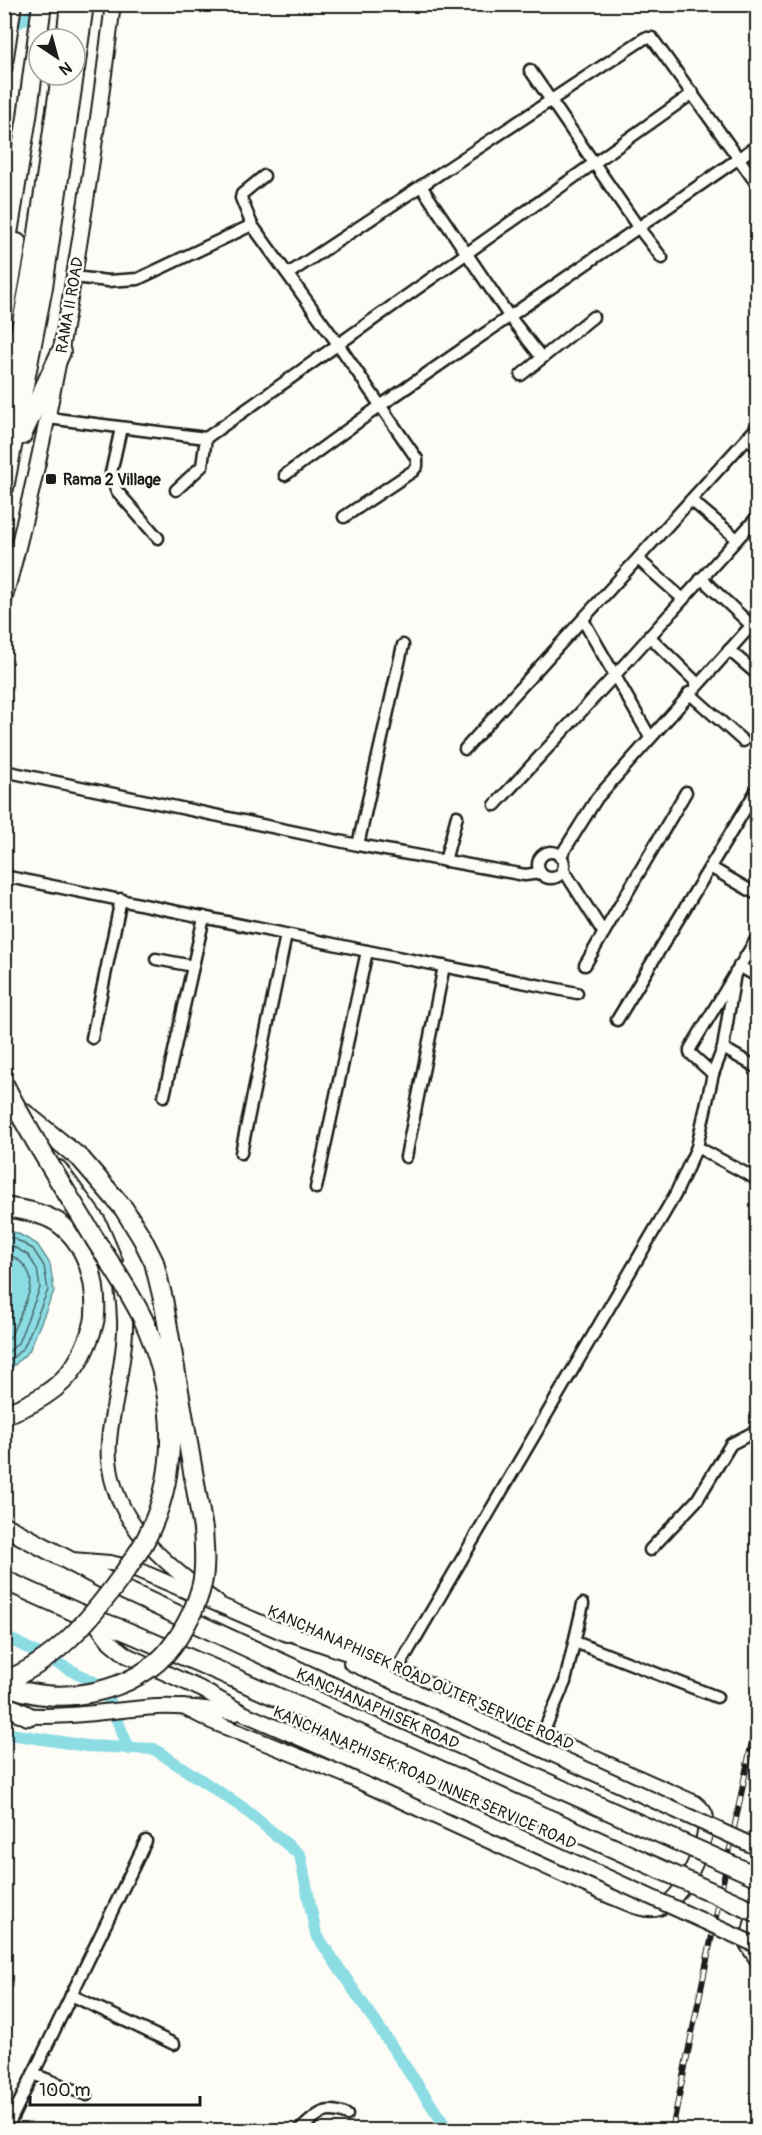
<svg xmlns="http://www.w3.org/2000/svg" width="762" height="2135" font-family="Pangolin,sans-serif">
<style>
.water{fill:#8cdde3;stroke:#5f9093;stroke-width:1.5}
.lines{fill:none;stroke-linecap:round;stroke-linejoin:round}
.shore{stroke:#49696c;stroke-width:1.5}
.canal{stroke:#8cdde3;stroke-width:12}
.street-casing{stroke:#1c1c1c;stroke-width:15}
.secondary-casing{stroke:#1c1c1c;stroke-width:18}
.highway-casing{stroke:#1c1c1c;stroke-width:22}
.street{stroke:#fdfcf7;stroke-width:10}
.secondary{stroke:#fdfcf7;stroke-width:14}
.highway{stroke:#fdfcf7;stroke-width:18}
.rail-casing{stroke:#1c1c1c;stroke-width:6}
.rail{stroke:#fdfcf7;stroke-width:4;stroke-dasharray:11;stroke-linecap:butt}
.secondary-bridge-casing{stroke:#1c1c1c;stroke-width:18;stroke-linecap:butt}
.highway-bridge-casing{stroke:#1c1c1c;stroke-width:22;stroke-linecap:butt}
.secondary-bridge{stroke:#fdfcf7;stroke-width:14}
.highway-bridge{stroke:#fdfcf7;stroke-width:18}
.poi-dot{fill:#1c1c1c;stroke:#fdfcf7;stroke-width:2}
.labels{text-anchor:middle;stroke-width:5;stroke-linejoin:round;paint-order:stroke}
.street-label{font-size:16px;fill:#1c1c1c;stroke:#fdfcf7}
.poi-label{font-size:16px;font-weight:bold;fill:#1c1c1c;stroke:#fdfcf7;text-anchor:start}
</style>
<rect width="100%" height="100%" fill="#fdfcf7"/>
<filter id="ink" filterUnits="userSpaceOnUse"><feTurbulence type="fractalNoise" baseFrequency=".0167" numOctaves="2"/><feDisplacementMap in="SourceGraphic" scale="12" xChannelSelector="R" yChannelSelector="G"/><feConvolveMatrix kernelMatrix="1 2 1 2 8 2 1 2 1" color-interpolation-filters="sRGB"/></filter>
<g filter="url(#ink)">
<path class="water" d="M 5,1230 L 17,1233 L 37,1244 L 50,1264 L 54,1291 L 29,1351 L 5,1374 Z"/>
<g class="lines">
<g class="shore">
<path d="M 4,1236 L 15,1239 L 33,1249 L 44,1266 L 48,1290 L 24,1347 L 4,1366"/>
<path d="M 4,1244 L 12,1246 L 28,1255 L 37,1269 L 40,1288 L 18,1343 L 4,1356"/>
<path d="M 4,1253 C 20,1257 34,1272 30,1288 C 27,1303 16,1323 10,1338 L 4,1343"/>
</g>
<g class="canal">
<path d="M 6,29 L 53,4"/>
<path d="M 4,1636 L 98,1684 L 108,1698 L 129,1749"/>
<path d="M 4,1733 L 87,1746 L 154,1749 L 242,1807 L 300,1855 L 316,1934 L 448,2130"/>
</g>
<defs>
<g id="street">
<path d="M 530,70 L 638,227 L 662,258"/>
<path d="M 264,176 L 242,194 L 241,198 L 252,225 L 338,344 L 417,459 L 417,466 L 413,471 L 344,517"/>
<path d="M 421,186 L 509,316 L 542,358"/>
<path d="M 288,274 L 645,38 L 652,38 L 757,184"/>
<path d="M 74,277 L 108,281 L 138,279 L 252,225"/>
<path d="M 521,375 L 593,317"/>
<path d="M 48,418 L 206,438 L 693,93"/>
<path d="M 121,428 L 111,473 L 116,490 L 158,538"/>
<path d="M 747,437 L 758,448"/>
<path d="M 285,475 L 380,406 L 758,145"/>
<path d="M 176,490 L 202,466 L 206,438"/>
<path d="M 691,500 L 737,539"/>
<path d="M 638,559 L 683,599"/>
<path d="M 701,578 L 751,625"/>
<path d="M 583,620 L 650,737"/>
<path d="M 649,636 L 698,684"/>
<path d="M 729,650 L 758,675"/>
<path d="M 689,693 L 743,741"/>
<path d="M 465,749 L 758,426"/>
<path d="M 4,771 L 358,845 L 525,875 L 540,873"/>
<path d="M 495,805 L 615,675 L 758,516"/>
<path d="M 358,845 L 403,645"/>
<circle cx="551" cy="865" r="13"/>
<path d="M 560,857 L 597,798 L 758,618"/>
<path d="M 445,861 L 457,816"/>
<path d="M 710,867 L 758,895"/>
<path d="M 563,869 L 603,932"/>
<path d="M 4,876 L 367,951 L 577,993"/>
<path d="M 156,959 L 193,966"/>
<path d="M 585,965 L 686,792"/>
<path d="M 739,966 L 758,977"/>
<path d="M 617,1020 L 758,788"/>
<path d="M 92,1038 L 121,899"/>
<path d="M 723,1048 L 758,1068"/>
<path d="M 713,1074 L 690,1053 L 690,1049 L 758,936"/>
<path d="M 164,1096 L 204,917"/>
<path d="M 697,1147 L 713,1074 L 723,1048 L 735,973"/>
<path d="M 241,1153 L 286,935"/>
<path d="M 406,1157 L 444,966"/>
<path d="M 316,1188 L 367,951"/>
<path d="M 650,1550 L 697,1500 L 731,1444 L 758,1430"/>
<path d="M 575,1642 L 717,1697"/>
<path d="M 397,1670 L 675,1195 L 697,1147 L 758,1180"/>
<path d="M 542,1735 L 565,1682 L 583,1604"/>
<path d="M 71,1995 L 174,2044"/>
<path d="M 33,2074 L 87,2095"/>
<path d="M 6,2130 L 146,1841"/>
<path d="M 300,2130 C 316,2115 325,2105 347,2115"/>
</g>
<g id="secondary">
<path d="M 4,70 L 14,4"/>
<path d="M 4,601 C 57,406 88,205 113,4"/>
<path d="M 59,1168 L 98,1221 L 115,1261"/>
<path d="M 122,1288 C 129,1328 123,1353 117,1392 C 113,1414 107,1438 109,1460 C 115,1527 169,1566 218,1603"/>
<path d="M 72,1560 L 110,1563 L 133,1568 L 287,1634"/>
<path d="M 93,1620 L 110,1642 L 126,1655 L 201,1689 L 245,1714 L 348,1759"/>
<path d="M 351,1663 L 388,1679"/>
<path d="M 183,1707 L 213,1722 L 345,1775 L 610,1896 C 624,1901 644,1913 659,1908 C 683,1899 706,1847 706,1822 C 707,1813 701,1808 695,1803 L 397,1670 L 280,1630"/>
<path d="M 19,1715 C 65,1719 111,1710 157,1707 C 183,1706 210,1709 236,1713"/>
<path d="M 758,1900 L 747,1944 L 758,1961"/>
</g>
<g id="highway">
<path d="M 66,39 L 70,4"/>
<path d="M 75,69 L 84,4"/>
<path d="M 4,258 L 27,117 L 42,4"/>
<path d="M 4,315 L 17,243"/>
<path d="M 4,419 L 35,254 L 61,75"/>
<path d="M 22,435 L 61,352"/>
<path d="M 4,488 L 43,287 L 74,75"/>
<path d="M 15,1106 L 81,1159 L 124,1209 L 142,1238 L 154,1262 L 163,1299"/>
<path d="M 4,1207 C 23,1210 40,1212 57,1222 C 87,1242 97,1281 95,1315 C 95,1327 82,1356 75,1366 C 60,1389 31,1406 4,1414"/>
<path d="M 4,1526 L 126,1591 L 372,1705"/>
<path d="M 4,1580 L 80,1614 L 123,1630 L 221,1672 L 357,1733"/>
<path d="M 4,1704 L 28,1716"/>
</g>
</defs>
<use href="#street" class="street-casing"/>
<use href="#secondary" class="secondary-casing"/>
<use href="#highway" class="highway-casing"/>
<use href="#street" class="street"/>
<use href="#secondary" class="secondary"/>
<use href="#highway" class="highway"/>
<defs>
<path id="rail" d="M 672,2130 L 758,1712"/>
</defs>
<use href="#rail" class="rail-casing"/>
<use href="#rail" class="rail"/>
<defs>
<g id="secondary-bridge">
<path d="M 388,1679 L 758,1848"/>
<path d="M 348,1759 L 758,1946"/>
</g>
<g id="highway-bridge">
<path d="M 4,1084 C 31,1138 65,1189 96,1241 C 112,1266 130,1292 143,1319 C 173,1384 181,1460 152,1526 C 144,1546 131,1563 119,1580 C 89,1621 53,1663 4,1681"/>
<path d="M 4,1684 C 55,1709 138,1693 172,1646 C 185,1629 197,1605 202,1584 C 206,1566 204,1547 203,1529 L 163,1299"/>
<path d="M 372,1705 L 758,1877"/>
<path d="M 357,1733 L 758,1913"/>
</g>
</defs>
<use href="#secondary-bridge" class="secondary-bridge-casing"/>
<use href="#highway-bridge" class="highway-bridge-casing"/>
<use href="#secondary-bridge" class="secondary-bridge"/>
<use href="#highway-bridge" class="highway-bridge"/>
</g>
</g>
<rect class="poi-dot" x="45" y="473" width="12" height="12" rx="3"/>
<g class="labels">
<g class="street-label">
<text transform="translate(69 305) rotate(-80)" y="6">RAMA II ROAD</text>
<text transform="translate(421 1677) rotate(24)" y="6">KANCHANAPHISEK ROAD OUTER SERVICE ROAD</text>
<text transform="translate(378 1708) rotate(24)" y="6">KANCHANAPHISEK ROAD</text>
<text transform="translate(425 1777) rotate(24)" y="6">KANCHANAPHISEK ROAD INNER SERVICE ROAD</text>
</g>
<g class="poi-label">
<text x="63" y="485">Rama 2 Village</text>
</g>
</g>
<rect width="762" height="2135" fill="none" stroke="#fdfcf7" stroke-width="24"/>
<rect x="12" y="12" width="738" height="2111" fill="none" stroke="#1c1c1c" stroke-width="2" filter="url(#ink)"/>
<g transform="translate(57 57) rotate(144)"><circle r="28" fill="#fdfcf7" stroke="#a3a29f" stroke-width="1.5"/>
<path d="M0-4.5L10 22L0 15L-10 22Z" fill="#1c1c1c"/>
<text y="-9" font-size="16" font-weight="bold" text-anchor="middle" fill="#1c1c1c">N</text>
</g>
<path d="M30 2096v9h170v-9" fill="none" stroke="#1c1c1c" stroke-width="3"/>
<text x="39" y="2096" font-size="18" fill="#1c1c1c" stroke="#fdfcf7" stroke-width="4.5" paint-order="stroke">100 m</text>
</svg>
